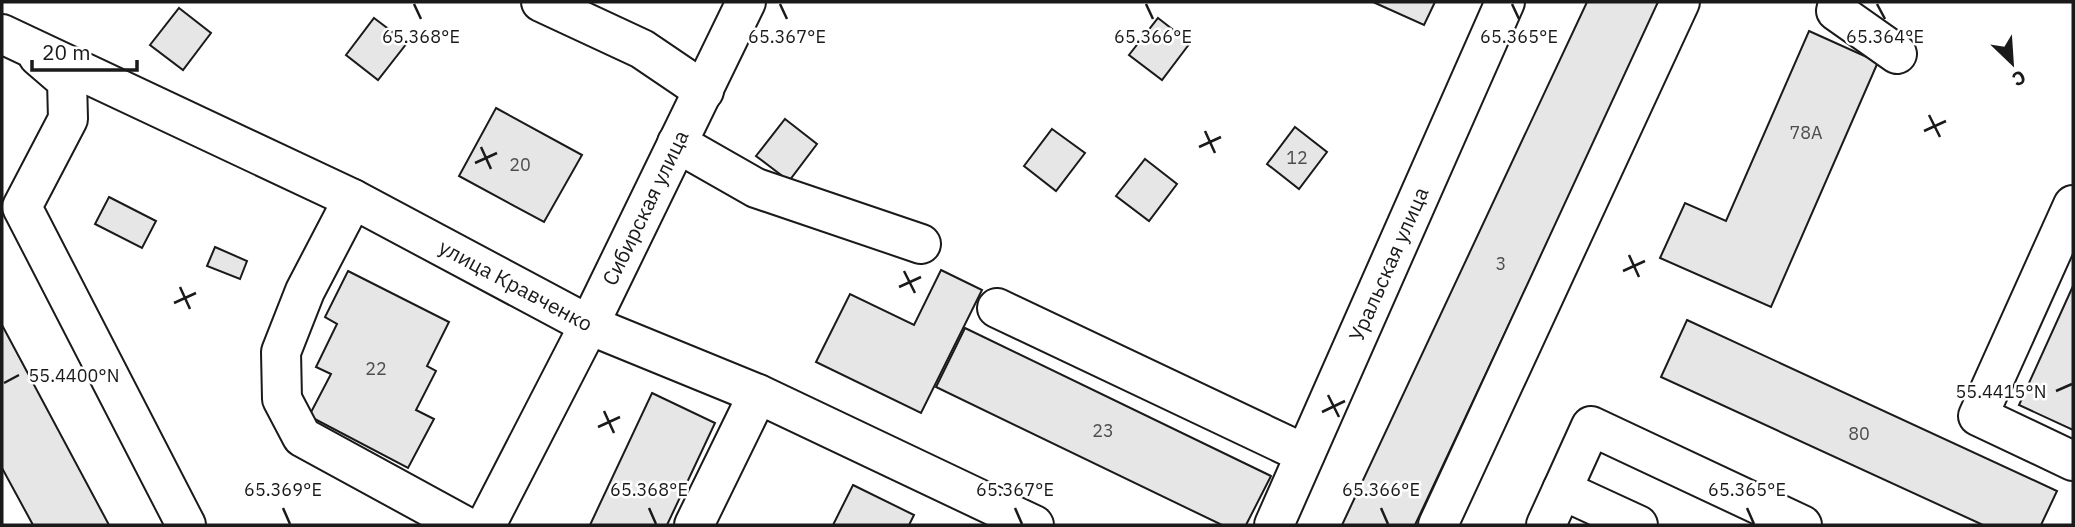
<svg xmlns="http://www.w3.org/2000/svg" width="2075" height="527" font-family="'IBM Plex Sans',sans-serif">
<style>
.building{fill:#e6e6e6;stroke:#1a1a1a;stroke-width:2}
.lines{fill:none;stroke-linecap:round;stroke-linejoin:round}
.minor-casing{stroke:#1a1a1a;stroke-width:42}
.minor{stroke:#fff;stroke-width:38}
.ticks{fill:none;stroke:#1a1a1a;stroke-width:2.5}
.labels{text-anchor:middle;stroke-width:5;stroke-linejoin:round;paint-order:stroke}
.number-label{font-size:18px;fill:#4d4d4d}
.street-label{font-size:21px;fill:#1a1a1a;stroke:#fff}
.ticks-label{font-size:18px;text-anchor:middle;fill:#1a1a1a;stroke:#fff;stroke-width:5;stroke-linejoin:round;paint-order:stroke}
</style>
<rect width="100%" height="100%" fill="#fff"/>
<g class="building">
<path d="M 1373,2 L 1435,2 L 1424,25 Z"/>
<path d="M 1587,2 L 1660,2 L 1415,525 L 1342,525 Z"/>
<path d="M 179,8 L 211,33 L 183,70 L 150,45 Z"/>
<path d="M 374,18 L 407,43 L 378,80 L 346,55 Z"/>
<path d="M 1158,18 L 1190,43 L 1162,80 L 1129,55 Z"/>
<path d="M 1809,31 L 1878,62 L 1771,307 L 1660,258 L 1685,203 L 1726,221 Z"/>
<path d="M 496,108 L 582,155 L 544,222 L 459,176 Z"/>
<path d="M 785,119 L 817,144 L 789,181 L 756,156 Z"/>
<path d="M 1295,127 L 1327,152 L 1299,189 L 1267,164 Z"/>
<path d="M 1052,129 L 1085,153 L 1056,191 L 1024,166 Z"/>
<path d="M 1145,159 L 1177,184 L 1149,221 L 1116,196 Z"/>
<path d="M 109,197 L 156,221 L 142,248 L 95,224 Z"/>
<path d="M 215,247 L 247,261 L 240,279 L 207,266 Z"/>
<path d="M 941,270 L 982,290 L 921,413 L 816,362 L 850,294 L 914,325 Z"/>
<path d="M 348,271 L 449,322 L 427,366 L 436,371 L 416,410 L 434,419 L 408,468 L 309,416 L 331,374 L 316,367 L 337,324 L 325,317 Z"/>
<path d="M 2073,286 L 2073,430 L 2019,405 Z"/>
<path d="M 1687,320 L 2057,491 L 2041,525 L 1983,525 L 1661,377 Z"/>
<path d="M 2,325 L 109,525 L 33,525 L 2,468 Z"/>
<path d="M 965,328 L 1271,476 L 1246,525 L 1222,525 L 936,387 Z"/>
<path d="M 652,393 L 715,423 L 667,525 L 590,525 Z"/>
<path d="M 853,485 L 914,515 L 909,525 L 833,525 Z"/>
</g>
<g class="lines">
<defs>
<g id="minor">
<path d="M 541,2 L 642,49 L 704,91"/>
<path d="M 1838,2 L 1836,11 L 1897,54"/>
<path id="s1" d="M 2,34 L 353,199 L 589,325 L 758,394 L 1034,525"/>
<path d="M 38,56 L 67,81 L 68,119 L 22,207 L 186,525"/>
<path d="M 677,143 L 756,188 L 921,244"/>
<path d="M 353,199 L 305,291 L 281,352 L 282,399 L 302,437 L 463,525"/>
<path d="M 2073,205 L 1978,416 L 2073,461"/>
<path d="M 997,308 L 1305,454"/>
<path d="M 1562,490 L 1591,426 L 1802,525"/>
<path id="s2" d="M 486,525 L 589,325 L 746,2"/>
<path d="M 694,525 L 758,394"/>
<path id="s3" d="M 1274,525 L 1505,2"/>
<path d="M 1438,525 L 1680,2"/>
<path d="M 1546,525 L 1562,490 L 1638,525"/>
</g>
</defs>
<use href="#minor" class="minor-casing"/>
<use href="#minor" class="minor"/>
</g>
<path class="ticks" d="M 414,4 L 421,19M 780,4 L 787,19M 1146,4 L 1153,19M 1512,4 L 1519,19M 1877,4 L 1885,19M 1929,115 L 1940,137M 1205,131 L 1215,153M 1924,131 L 1946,121M 481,147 L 491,169M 1199,147 L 1221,137M 475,163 L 497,153M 1629,255 L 1639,277M 904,271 L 915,293M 1623,271 L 1645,261M 180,287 L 190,309M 899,287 L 921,277M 174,303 L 196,293M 4,383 L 19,375M 2056,391 L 2072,384M 1328,395 L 1339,417M 604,411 L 614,433M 1322,412 L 1345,401M 598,427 L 620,417M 283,508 L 290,524M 649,508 L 656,524M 1015,508 L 1022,524M 1381,508 L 1388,524M 1747,508 L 1754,524"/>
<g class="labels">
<g class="number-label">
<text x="1806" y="139">78А</text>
<text x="1297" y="164">12</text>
<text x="520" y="171">20</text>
<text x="1501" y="270">3</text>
<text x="376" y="375">22</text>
<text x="1103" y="437">23</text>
<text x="1859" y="440">80</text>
</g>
<g class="street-label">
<text dy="7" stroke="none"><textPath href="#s2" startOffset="355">Сибирская улица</textPath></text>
<text dy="7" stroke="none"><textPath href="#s3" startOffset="285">Уральская улица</textPath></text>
<text dy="7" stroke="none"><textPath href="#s1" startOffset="572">улица Кравченко</textPath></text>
</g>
</g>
<g class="ticks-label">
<text x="421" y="43">65.368°E</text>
<text x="787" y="43">65.367°E</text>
<text x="1153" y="43">65.366°E</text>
<text x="1519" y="43">65.365°E</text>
<text x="1885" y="43">65.364°E</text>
<text x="74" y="382">55.4400°N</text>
<text x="2001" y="398">55.4415°N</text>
<text x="283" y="496">65.369°E</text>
<text x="649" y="496">65.368°E</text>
<text x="1015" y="496">65.367°E</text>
<text x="1381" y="496">65.366°E</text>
<text x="1747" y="496">65.365°E</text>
</g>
<rect width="2075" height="527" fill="none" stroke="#1a1a1a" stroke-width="7"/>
<g transform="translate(2012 63) rotate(155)" stroke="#ffffff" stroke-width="5" paint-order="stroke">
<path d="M0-5L12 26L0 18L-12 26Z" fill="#1a1a1a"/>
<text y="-10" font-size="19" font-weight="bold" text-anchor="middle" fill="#1a1a1a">С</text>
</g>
<path d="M32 60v10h105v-10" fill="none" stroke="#1a1a1a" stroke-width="3.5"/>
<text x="42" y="60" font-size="21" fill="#1a1a1a" stroke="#ffffff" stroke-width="5" paint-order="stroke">20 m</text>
</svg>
